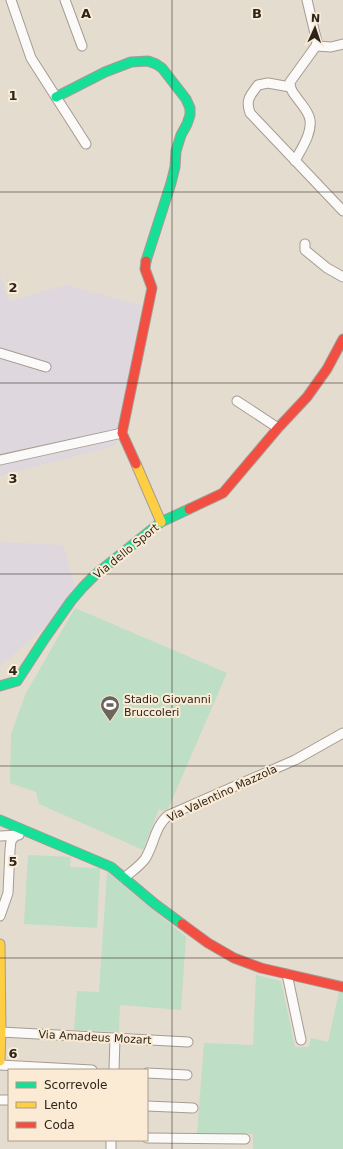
<svg xmlns="http://www.w3.org/2000/svg" width="343" height="1149" font-family="'DejaVu Sans',sans-serif">
<style>
.industrial{fill:#ded7dd}
.green{fill:#bedec6}
.lines{fill:none;stroke-linecap:round;stroke-linejoin:round}
.street-casing{stroke:#a49c93;stroke-width:11}
.fast-casing{stroke:#a49c93;stroke-width:11}
.slow-casing{stroke:#a49c93;stroke-width:11}
.jam-casing{stroke:#a49c93;stroke-width:11}
.street{stroke:#fbfaf8;stroke-width:9}
.fast{stroke:#16e098;stroke-width:9}
.slow{stroke:#ffcf43;stroke-width:9}
.jam{stroke:#f24e42;stroke-width:9}
.grid{fill:none;stroke:#2b251d;stroke-width:1;stroke-opacity:0.55}
.labels{text-anchor:middle;stroke-width:4;stroke-linejoin:round;paint-order:stroke}
.street-label{font-size:11px;fill:#2b251d;stroke:#fcebd4}
.poi-label{font-size:11px;fill:#2b251d;stroke:#fcebd4;text-anchor:start}
.grid-label{font-size:13px;text-anchor:middle;font-weight:bold;fill:#2b251d;stroke:#fcebd4;stroke-width:4;stroke-linejoin:round;paint-order:stroke}
</style>
<rect width="100%" height="100%" fill="#e5dcd0"/>
<g class="industrial">
<path d="M 0,275 L 9,301 L 65,285 L 142,305 L 115,446 L 0,476 Z"/>
<path d="M 0,542 L 63,545 L 75,587 L 47,625 L 0,666 Z"/>
</g>
<g class="green">
<path d="M 75,608 L 227,673 L 168,809 L 163,811 L 159,809 L 143,850 L 39,804 L 36,792 L 10,783 L 11,734 L 26,693 Z"/>
<path d="M 28,855 L 71,857 L 70,867 L 100,868 L 97,928 L 24,924 Z"/>
<path d="M 107,872 L 186,937 L 181,1010 L 120,1005 L 119,1032 L 74,1030 L 77,991 L 99,992 Z"/>
<path d="M 256,975 L 281,981 L 295,1047 L 309,1047 L 311,1038 L 328,1042 L 339,991 L 343,992 L 343,1149 L 253,1149 L 253,1134 L 197,1133 L 204,1043 L 253,1045 Z"/>
</g>
<g class="lines">
<defs>
<g id="street">
<path d="M 11,0 L 31,58 L 86,144"/>
<path d="M 65,0 L 82,46"/>
<path d="M 316,46 L 331,47 L 343,44"/>
<path d="M 290,87 L 268,83 L 258,85 C 251,95 245,99 250,113 L 343,211"/>
<path d="M 295,161 C 301,149 312,134 310,120 C 309,112 302,105 297,98 C 293,93 290,89 290,82 L 316,46 L 317,42 L 307,0"/>
<path d="M 305,244 L 305,250 L 327,268 L 343,277"/>
<path d="M 0,353 L 46,367"/>
<path d="M 237,401 L 278,428"/>
<path d="M 0,460 L 122,433"/>
<path d="M 0,836 L 19,835"/>
<path d="M 124,878 C 131,872 140,866 145,859 C 154,845 155,825 169,815 L 295,760 L 343,733"/>
<path d="M 0,916 L 8,893 L 10,850 L 11,841 L 15,836"/>
<path d="M 287,974 L 301,1040"/>
<path d="M 1,1032 L 188,1042"/>
<path d="M 0,1065 L 92,1070"/>
<path d="M 114,1070 L 115,1038"/>
<path d="M 147,1073 L 187,1075"/>
<path d="M 0,1100 L 9,1100"/>
<path d="M 147,1106 L 193,1108"/>
<path d="M 147,1138 L 245,1139"/>
<path d="M 111,1149 L 111,1140"/>
</g>
<g id="fast">
<path d="M 56,97 L 105,72 L 131,62 L 148,61 L 156,64 L 162,68 L 186,99 L 190,108 L 190,115 L 187,124 L 181,135 L 176,151 L 175,167 L 171,183 L 146,261"/>
<path d="M 0,686 L 17,681 L 45,638 L 71,601 L 83,587 L 96,574 L 161,522 L 189,509"/>
<path d="M 0,820 L 111,867 L 155,904 L 182,924"/>
</g>
<g id="slow">
<path d="M 136,464 L 161,522"/>
<path d="M 0,944 L 1,1032 L 0,1061"/>
</g>
<g id="jam">
<path d="M 136,464 L 122,433 L 152,288 L 145,269 L 146,261"/>
<path d="M 189,509 L 223,493 L 278,428 L 307,397 L 327,369 L 343,339"/>
<path d="M 182,924 L 208,943 L 234,958 L 261,968 L 343,987"/>
</g>
</defs>
<use href="#street" class="street-casing"/>
<use href="#fast" class="fast-casing"/>
<use href="#slow" class="slow-casing"/>
<use href="#jam" class="jam-casing"/>
<use href="#street" class="street"/>
<use href="#fast" class="fast"/>
<use href="#slow" class="slow"/>
<use href="#jam" class="jam"/>
</g>
<path class="grid" d="M 172,0 L 172,1149M 0,192 L 343,192M 0,383 L 343,383M 0,574 L 343,574M 0,766 L 343,766M 0,958 L 343,958"/>
<defs>
<symbol id="stadium-pin" viewBox="-11 -11 22 30"><path d="M0 17L-7.5 6A9.5 9.5 0 1 1 7.5 6Z" fill="#6c655c" stroke="#fcebd4"/><path d="M0-5a6.5 5 0 1 0 0 10a6.5 5 0 1 0 0-10ZM-3.5-1.8h7v3.6h-7Z" fill="#fff"/></symbol>
</defs>
<g fill-rule="evenodd">
<use href="#stadium-pin" x="99" y="694" width="22" height="30"/>
</g>
<g class="labels">
<g class="street-label">
<text transform="translate(126 551) rotate(-39)" y="4">Via dello Sport</text>
<text transform="translate(222 793) rotate(-25)" y="4">Via Valentino Mazzola</text>
<text transform="translate(95 1037) rotate(3)" y="4">Via Amadeus Mozart</text>
</g>
<g class="poi-label">
<text x="124" y="703">Stadio Giovanni<tspan x="124" dy="13">Bruccoleri</tspan></text>
</g>
</g>
<g class="grid-label">
<text x="86" y="18">A</text>
<text x="257" y="18">B</text>
<text x="13" y="100">1</text>
<text x="13" y="292">2</text>
<text x="13" y="483">3</text>
<text x="13" y="675">4</text>
<text x="13" y="866">5</text>
<text x="13" y="1058">6</text>
</g>
<rect x="8" y="1069" width="140" height="72" fill="#fcebd4" stroke="#a89c8b"/>
<rect x="16" y="1082" width="20" height="6" fill="#16e098" stroke="#a89c8b"/>
<text x="44" y="1089" font-size="12" fill="#2b251d">Scorrevole</text>
<rect x="16" y="1102" width="20" height="6" fill="#ffcf43" stroke="#a89c8b"/>
<text x="44" y="1109" font-size="12" fill="#2b251d">Lento</text>
<rect x="16" y="1122" width="20" height="6" fill="#f24e42" stroke="#a89c8b"/>
<text x="44" y="1129" font-size="12" fill="#2b251d">Coda</text>
<g transform="translate(315 28) rotate(3)" stroke="#fcebd4" stroke-width="3" paint-order="stroke">
<path d="M0-3L7 15L0 10L-7 15Z" fill="#2b251d"/>
<text y="-6" font-size="11" font-weight="bold" text-anchor="middle" fill="#2b251d">N</text>
</g>
</svg>
